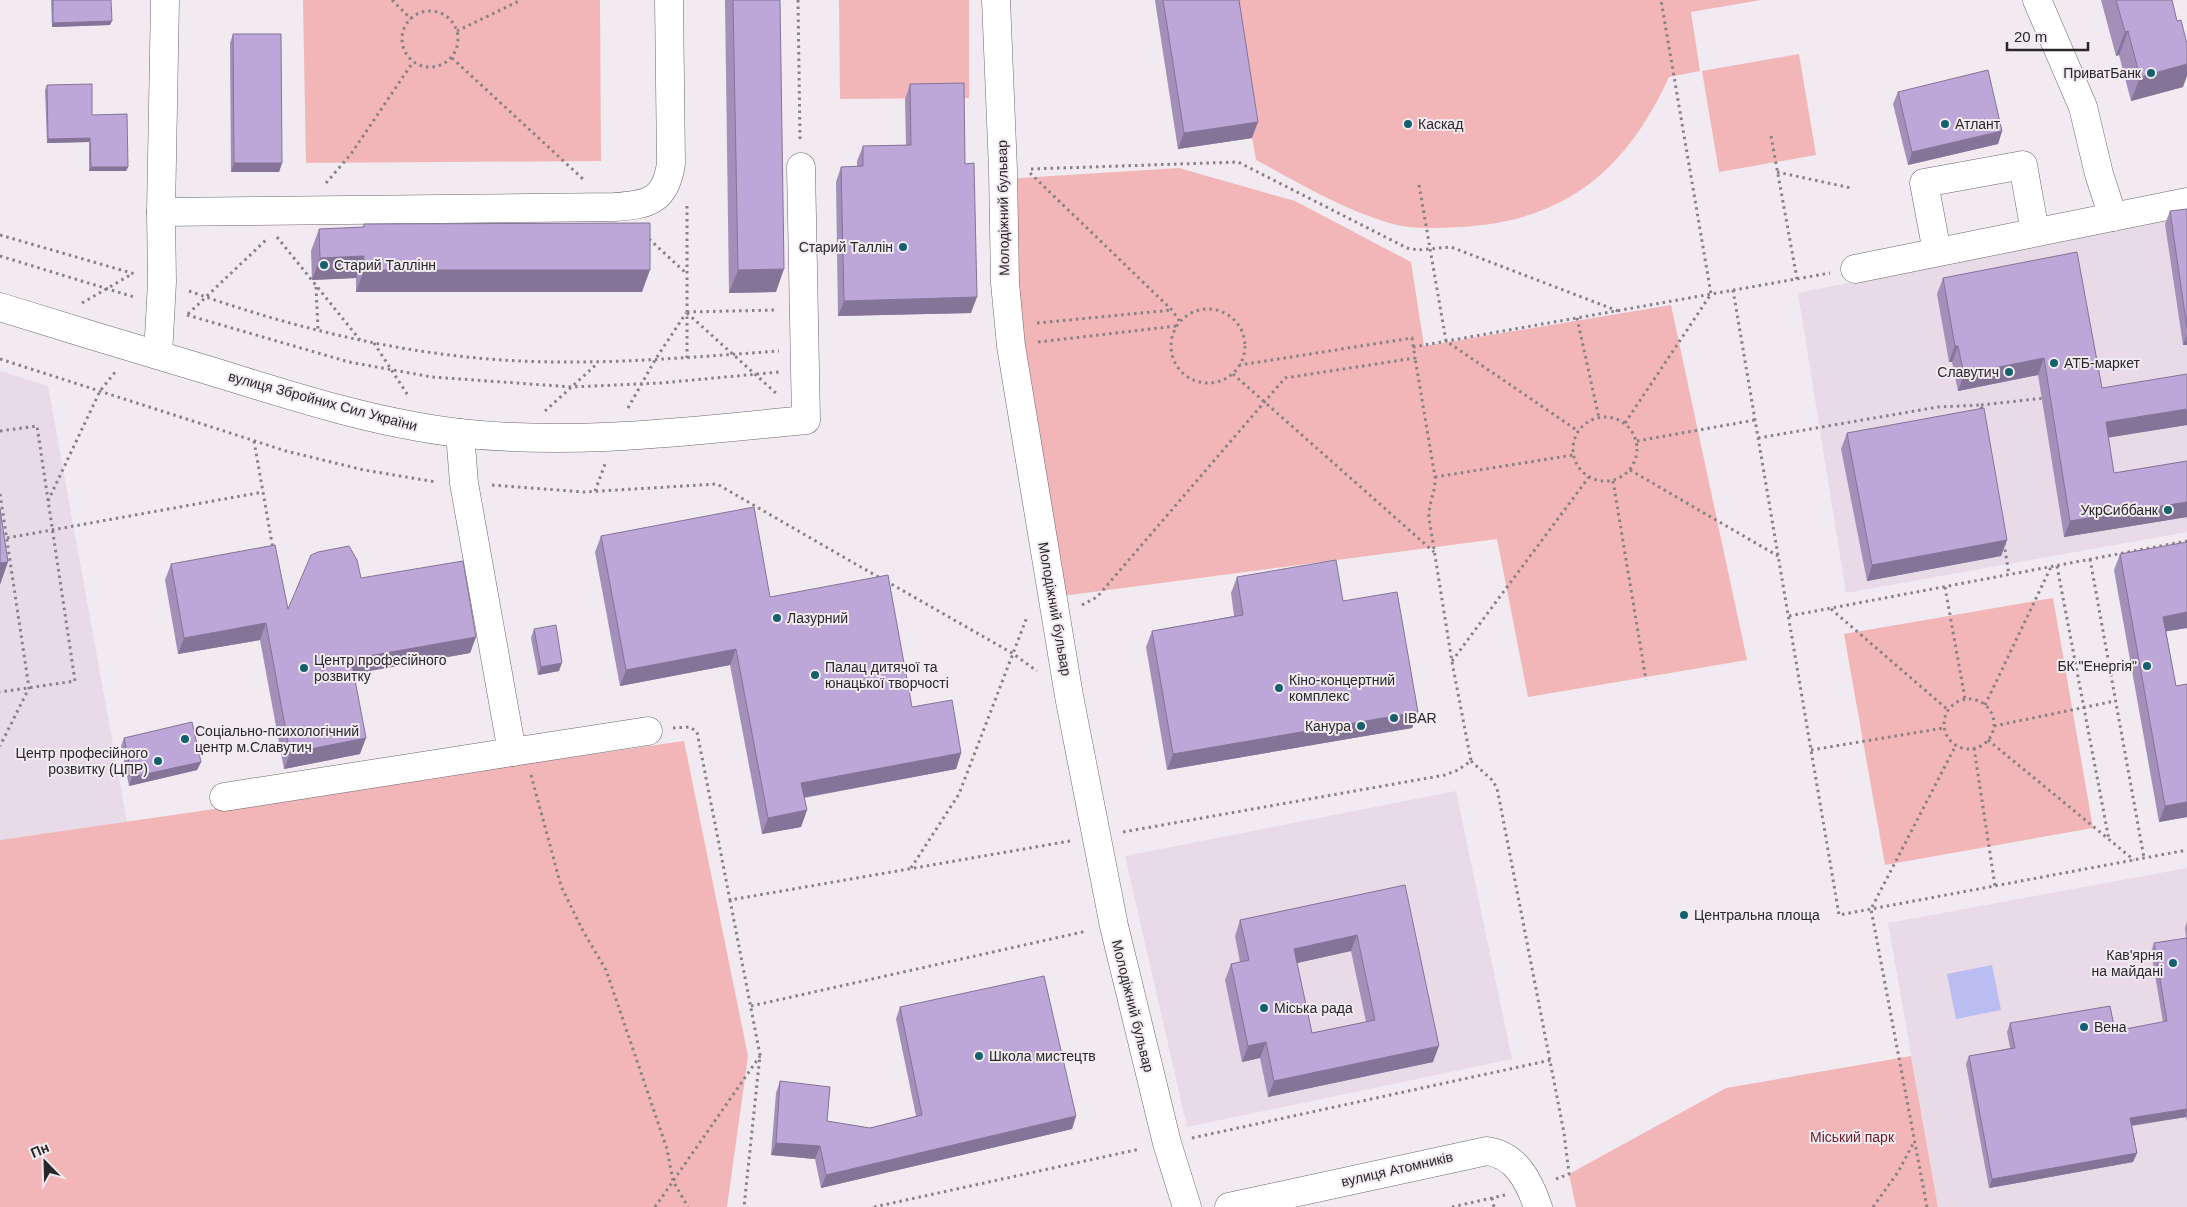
<svg xmlns="http://www.w3.org/2000/svg" width="2187" height="1207" font-family="Arial,sans-serif">
<style>
.built{fill:#e8dbe7}
.green{fill:#f2b6b8}
.water{fill:#babdf2}
.lines{fill:none;stroke-linecap:round;stroke-linejoin:round}
.minor-casing{stroke:#6d676c;stroke-width:29}
.path{stroke:#878286;stroke-width:3;stroke-dasharray:2.5 4;stroke-linecap:butt}
.minor{stroke:#fff;stroke-width:28}
.wall{fill:#a38fba;fill-rule:evenodd}
.shaded-wall{fill:#847497}
.building{fill:#bda6d8;stroke:#847497;fill-rule:evenodd}
.poi-dot{fill:#14606d;stroke:#f1eaf0;stroke-width:2}
.labels{text-anchor:middle;stroke-width:4;stroke-linejoin:round;paint-order:stroke}
.poi-label{font-size:14px;fill:#2a272a;stroke:#f1eaf0;text-anchor:start}
.street-label{font-size:14px;fill:#2a272a;stroke:#f1eaf0}
.park-label{font-size:14px;fill:#681f29;stroke:#f1eaf0}
</style>
<rect width="100%" height="100%" fill="#f1eaf0"/>
<g class="built">
<path d="M 2187,214 L 2187,532 L 1846,593 L 1798,293 Z"/>
<path d="M 0,371 L 48,386 L 127,822 L 0,840 Z"/>
<path d="M 1456,791 L 1512,1059 L 1187,1127 L 1125,856 Z"/>
<path d="M 2187,868 L 2187,1207 L 1938,1207 L 1888,923 Z"/>
</g>
<g class="green">
<path d="M 303,0 L 600,0 L 601,161 L 306,163 Z"/>
<path d="M 839,0 L 969,0 L 969,98 L 840,99 Z"/>
<path d="M 1155,0 L 1761,0 L 1691,12 L 1700,71 L 1669,77 C 1626,171 1565,221 1461,227 C 1436,228 1413,230 1389,223 C 1342,209 1299,183 1256,160 L 1252,138 L 1178,149 Z"/>
<path d="M 1799,54 L 1816,155 L 1719,172 L 1702,71 Z"/>
<path d="M 1179,168 L 1295,201 L 1411,262 L 1424,346 L 1671,305 L 1747,660 L 1528,697 L 1497,539 L 1062,596 L 1016,354 L 1004,179 Z"/>
<path d="M 2053,598 L 2093,828 L 1885,865 L 1844,634 Z"/>
<path d="M 684,741 L 748,1056 L 727,1207 L 0,1207 L 0,840 Z"/>
<path d="M 1911,1056 L 1938,1207 L 1576,1207 L 1569,1174 L 1726,1088 Z"/>
</g>
<path class="water" d="M 1992,965 L 2001,1010 L 1956,1019 L 1947,974 Z"/>
<g class="lines">
<defs>
<g id="minor">
<path d="M 996,0 L 1003,170 L 1005,283 L 1011,346 L 1069,696 L 1114,926 L 1167,1143 L 1187,1207"/>
<path d="M 2037,0 L 2083,107 L 2099,174 L 2113,217"/>
<path d="M 161,212 L 614,207 C 648,205 666,201 671,163 L 669,0"/>
<path d="M 1937,252 L 1924,183 L 2023,165 L 2035,232"/>
<path d="M 1855,269 L 2187,202"/>
<path d="M 0,307 C 71,329 143,351 214,372 C 294,397 375,423 459,433 C 575,446 690,431 806,420 L 801,167"/>
<path d="M 158,355 L 162,282 L 161,212 L 165,0"/>
<path d="M 512,752 L 648,731"/>
<path d="M 224,797 L 512,752 L 464,483 L 460,433"/>
<path d="M 1229,1207 L 1487,1151 C 1516,1155 1529,1181 1538,1207"/>
</g>
</defs>
<use href="#minor" class="minor-casing"/>
<g class="path">
<path d="M 392,0 L 411,19"/>
<path d="M 798,0 L 800,141"/>
<circle cx="430" cy="39" r="28"/>
<path d="M 457,31 L 521,0"/>
<path d="M 452,58 L 583,179"/>
<path d="M 1771,136 L 1797,279"/>
<path d="M 1031,169 L 1238,162 L 1407,248 L 1418,250 L 1451,247 L 1618,311"/>
<path d="M 1777,172 L 1851,188"/>
<path d="M 1030,173 L 1172,310 L 1180,322"/>
<path d="M 326,183 L 351,154 L 413,62"/>
<path d="M 1419,185 L 1446,341 L 1578,431"/>
<path d="M 0,235 L 135,274"/>
<path d="M 277,237 L 360,340"/>
<path d="M 649,239 L 687,274"/>
<path d="M 0,256 L 134,297"/>
<path d="M 316,287 L 318,329"/>
<path d="M 1733,290 L 1839,915 L 2187,850"/>
<path d="M 189,291 C 295,329 408,356 521,361 C 607,365 693,357 779,351"/>
<path d="M 82,303 L 132,274"/>
<circle cx="1208" cy="346" r="37"/>
<path d="M 687,312 L 776,310"/>
<path d="M 687,313 L 777,394"/>
<path d="M 188,314 L 267,239"/>
<path d="M 187,315 L 349,362 L 432,377 L 572,387 L 661,383 L 779,372"/>
<path d="M 1577,318 L 1599,418"/>
<path d="M 1037,323 L 1172,310"/>
<path d="M 1038,342 L 1176,326"/>
<path d="M 374,343 L 409,397"/>
<path d="M 1413,347 L 1830,273"/>
<path d="M 687,358 L 687,203"/>
<path d="M 0,359 L 286,451 L 364,470 L 436,482"/>
<path d="M 1233,374 L 1434,552"/>
<path d="M 1981,405 L 2045,398"/>
<path d="M 628,408 L 655,360 L 686,313"/>
<path d="M 545,411 L 598,363"/>
<circle cx="1605" cy="449" r="32"/>
<path d="M 1625,423 L 1711,294 L 1661,0"/>
<path d="M 0,431 L 37,426 L 75,681 L 0,692"/>
<path d="M 1758,438 L 1938,407 L 1981,405 L 1982,411"/>
<path d="M 254,441 L 273,549"/>
<path d="M 1637,441 L 1755,420"/>
<path d="M 1630,470 L 1778,556"/>
<path d="M 1435,477 L 1573,455"/>
<path d="M 1613,481 L 1646,680"/>
<path d="M 492,485 L 584,492 L 717,484 L 880,578"/>
<path d="M 595,491 L 605,464"/>
<path d="M 0,494 L 29,688 L 0,746"/>
<path d="M 48,501 L 100,391 L 116,371"/>
<path d="M 7,538 L 263,492"/>
<path d="M 2004,543 L 2009,575"/>
<path d="M 2090,559 L 2144,858"/>
<path d="M 2057,566 L 2109,840"/>
<path d="M 886,581 L 1012,653 L 1037,671"/>
<path d="M 1945,587 L 1965,699"/>
<path d="M 1082,605 L 1097,597 L 1285,378 L 1415,358 L 1412,338 L 1240,365"/>
<path d="M 1831,609 L 1948,710"/>
<path d="M 1789,616 L 2187,541"/>
<path d="M 1452,661 L 1589,477"/>
<circle cx="1969" cy="724" r="25"/>
<path d="M 1985,705 L 2051,567"/>
<path d="M 1994,726 L 2115,701"/>
<path d="M 673,728 L 690,727 L 697,732 L 730,900 L 1070,841"/>
<path d="M 1988,740 L 2134,860"/>
<path d="M 1974,748 L 1995,886"/>
<path d="M 1811,750 L 1944,728"/>
<path d="M 1471,761 L 1492,780 L 1497,788 L 1564,1133 L 1569,1174 L 1556,1179"/>
<path d="M 531,775 L 561,886 L 583,931 L 606,970 L 667,1149 L 673,1181 L 688,1207"/>
<path d="M 1123,832 L 1445,775 L 1458,770 L 1471,761 L 1452,662 L 1429,518 C 1428,503 1436,492 1435,477 L 1415,358"/>
<path d="M 911,868 L 959,794 L 1027,617"/>
<path d="M 730,900 L 760,1055 L 744,1207"/>
<path d="M 751,1006 L 1087,931"/>
<path d="M 1192,1138 L 1551,1060"/>
<path d="M 1492,1198 L 1494,1207"/>
<path d="M 655,1207 L 760,1056"/>
<path d="M 874,1207 L 1140,1149"/>
<path d="M 1452,1207 L 1505,1195"/>
<path d="M 1873,1207 L 1898,1172 L 1914,1142"/>
<path d="M 1927,1207 L 1871,909 L 1956,745"/>
</g>
<use href="#minor" class="minor"/>
</g>
<g class="wall">
<path d="M 51,0 L 111,0 L 110,25 L 52,27 Z"/>
<path d="M 725,0 L 780,0 L 776,292 L 729,293 Z"/>
<path d="M 1155,0 L 1239,0 L 1252,138 L 1178,149 Z"/>
<path d="M 2101,0 L 2172,0 L 2183,87 L 2131,101 L 2119,55 L 2116,56 Z"/>
<path d="M 233,34 L 282,163 L 279,172 L 231,172 L 230,43 Z"/>
<path d="M 910,84 L 965,164 L 971,313 L 838,316 L 836,182 L 841,167 L 857,166 L 857,161 L 863,146 L 906,145 L 905,99 Z"/>
<path d="M 47,85 L 92,115 L 128,167 L 126,171 L 89,171 L 89,142 L 47,143 L 45,90 Z"/>
<path d="M 1898,92 L 2002,131 L 1998,144 L 1908,165 L 1893,104 Z"/>
<path d="M 2187,209 L 2187,345 L 2183,345 L 2165,224 L 2170,211 Z"/>
<path d="M 364,224 L 642,292 L 356,292 L 356,278 L 312,280 L 311,251 L 319,229 L 363,227 Z"/>
<path d="M 1943,278 L 2102,388 L 2187,425 L 2108,437 L 2114,473 L 2187,461 L 2187,517 L 2064,537 L 2038,375 L 1958,391 L 1952,362 L 1949,362 L 1937,294 Z"/>
<path d="M 1847,433 L 2007,540 L 2001,556 L 1867,581 L 1841,449 Z"/>
<path d="M 601,536 L 770,597 L 912,707 L 961,753 L 956,769 L 804,798 L 807,810 L 801,827 L 762,834 L 730,665 L 620,686 L 595,552 Z"/>
<path d="M 2187,542 L 2187,628 L 2166,631 L 2176,686 L 2187,684 L 2187,817 L 2159,822 L 2114,570 L 2120,554 Z"/>
<path d="M 171,564 L 288,609 L 361,578 L 476,637 L 470,653 L 354,674 L 360,754 L 284,769 L 260,640 L 178,654 L 165,580 Z"/>
<path d="M 1237,577 L 1343,601 L 1418,712 L 1412,728 L 1167,770 L 1146,647 L 1152,631 L 1234,616 L 1231,593 Z"/>
<path d="M 534,629 L 559,671 L 538,675 L 531,638 Z"/>
<path d="M 124,738 L 201,762 L 197,770 L 129,786 L 121,746 Z"/>
<path d="M 1405,885 L 1433,1062 L 1268,1097 L 1260,1058 L 1242,1062 L 1225,980 L 1231,964 L 1240,962 L 1235,936 L 1240,920 ZM 1351,951 L 1366,1022 L 1312,1033 L 1297,963 Z"/>
<path d="M 2187,921 L 2187,1121 L 2186,1117 L 2132,1126 L 2137,1153 L 2133,1162 L 1989,1188 L 1966,1064 L 1969,1056 L 2010,1048 L 2007,1032 L 2010,1023 L 2115,1031 L 2163,1022 L 2151,952 L 2154,943 L 2186,938 L 2185,928 Z"/>
<path d="M 900,1007 L 1076,1116 L 1072,1129 L 821,1188 L 815,1159 L 771,1155 L 776,1093 L 780,1081 L 827,1121 L 870,1128 L 916,1116 L 896,1019 Z"/>
</g>
<g class="shaded-wall">
<path d="M 112,21 L 110,25 L 52,27 L 53,23 Z"/>
<path d="M 2128,31 L 2119,55 L 2116,56 L 2125,32 Z"/>
<path d="M 2187,64 L 2187,76 L 2183,87 L 2131,101 L 2140,77 Z"/>
<path d="M 1258,122 L 1252,138 L 1178,149 L 1184,133 Z"/>
<path d="M 2002,131 L 1998,144 L 1908,165 L 1912,152 Z"/>
<path d="M 90,138 L 89,142 L 47,143 L 48,139 Z"/>
<path d="M 234,163 L 282,163 L 279,172 L 231,172 Z"/>
<path d="M 91,167 L 128,167 L 126,171 L 89,171 Z"/>
<path d="M 364,256 L 356,278 L 312,280 L 320,258 Z"/>
<path d="M 784,269 L 776,292 L 729,293 L 738,270 Z"/>
<path d="M 364,270 L 650,270 L 642,292 L 356,292 Z"/>
<path d="M 977,297 L 971,313 L 838,316 L 844,301 Z"/>
<path d="M 2187,335 L 2187,345 L 2183,345 Z"/>
<path d="M 1955,346 L 1958,346 L 1952,362 L 1949,362 Z"/>
<path d="M 2044,358 L 2038,375 L 1958,391 L 1964,374 Z"/>
<path d="M 2187,409 L 2187,425 L 2100,439 L 2106,422 Z"/>
<path d="M 2187,502 L 2187,517 L 2064,537 L 2070,521 Z"/>
<path d="M 2007,540 L 2001,556 L 1867,581 L 1872,565 Z"/>
<path d="M 8,562 L 0,585 L 0,563 Z"/>
<path d="M 2187,612 L 2187,628 L 2157,633 L 2163,617 Z"/>
<path d="M 266,623 L 260,640 L 178,654 L 184,638 Z"/>
<path d="M 476,637 L 470,653 L 345,675 L 351,659 Z"/>
<path d="M 736,649 L 730,665 L 620,686 L 626,670 Z"/>
<path d="M 562,663 L 559,671 L 538,675 L 541,667 Z"/>
<path d="M 1418,712 L 1412,728 L 1167,770 L 1173,754 Z"/>
<path d="M 366,738 L 360,754 L 284,769 L 290,753 Z"/>
<path d="M 961,753 L 956,769 L 795,799 L 801,783 Z"/>
<path d="M 201,762 L 197,770 L 129,786 L 132,777 Z"/>
<path d="M 2187,802 L 2187,817 L 2159,822 L 2165,806 Z"/>
<path d="M 807,810 L 801,827 L 762,834 L 768,818 Z"/>
<path d="M 1357,935 L 1351,951 L 1288,965 L 1294,949 Z"/>
<path d="M 1266,1042 L 1260,1058 L 1242,1062 L 1248,1046 Z"/>
<path d="M 1439,1046 L 1433,1062 L 1268,1097 L 1274,1081 Z"/>
<path d="M 2187,1109 L 2186,1117 L 2127,1126 L 2130,1118 Z"/>
<path d="M 1076,1116 L 1072,1129 L 821,1188 L 826,1175 Z"/>
<path d="M 776,1143 L 820,1146 L 815,1159 L 771,1155 Z"/>
<path d="M 2137,1153 L 2133,1162 L 1989,1188 L 1992,1179 Z"/>
</g>
<g class="building">
<path d="M 53,0 L 111,0 L 112,21 L 53,23 Z"/>
<path d="M 733,0 L 780,0 L 784,269 L 738,270 Z"/>
<path d="M 1163,0 L 1239,0 L 1258,122 L 1184,133 Z"/>
<path d="M 2116,0 L 2172,0 L 2177,21 L 2181,20 L 2187,44 L 2187,64 L 2140,77 L 2128,31 L 2125,32 Z"/>
<path d="M 233,34 L 281,34 L 282,163 L 234,163 Z"/>
<path d="M 1988,70 L 2002,131 L 1912,152 L 1898,92 Z"/>
<path d="M 964,83 L 965,164 L 974,163 L 977,297 L 844,301 L 841,167 L 863,166 L 863,146 L 911,145 L 910,84 Z"/>
<path d="M 92,84 L 92,115 L 127,114 L 128,167 L 91,167 L 90,138 L 48,139 L 47,85 Z"/>
<path d="M 2187,209 L 2187,328 L 2170,211 Z"/>
<path d="M 650,223 L 650,270 L 364,270 L 364,256 L 320,258 L 319,229 L 364,227 L 364,224 Z"/>
<path d="M 2077,252 L 2102,388 L 2187,374 L 2187,409 L 2106,422 L 2114,473 L 2187,461 L 2187,502 L 2070,521 L 2044,358 L 1964,374 L 1958,346 L 1955,346 L 1943,278 Z"/>
<path d="M 1984,408 L 2007,540 L 1872,565 L 1847,433 Z"/>
<path d="M 754,507 L 770,597 L 888,575 L 912,707 L 952,700 L 961,753 L 801,783 L 807,810 L 768,818 L 736,649 L 626,670 L 601,536 Z"/>
<path d="M 0,509 L 8,562 L 0,563 Z"/>
<path d="M 2187,542 L 2187,612 L 2163,617 L 2176,686 L 2187,684 L 2187,802 L 2165,806 L 2120,554 Z"/>
<path d="M 275,545 L 288,609 L 311,555 L 318,552 L 349,546 L 357,560 L 361,578 L 463,561 L 476,637 L 351,659 L 366,738 L 290,753 L 266,623 L 184,638 L 171,564 Z"/>
<path d="M 1336,560 L 1343,601 L 1397,592 L 1418,712 L 1173,754 L 1152,631 L 1243,615 L 1237,577 Z"/>
<path d="M 556,625 L 562,663 L 541,667 L 534,629 Z"/>
<path d="M 192,722 L 201,762 L 132,777 L 124,738 Z"/>
<path d="M 1405,885 L 1439,1046 L 1274,1081 L 1266,1042 L 1248,1046 L 1231,964 L 1249,960 L 1240,920 ZM 1357,935 L 1375,1020 L 1312,1033 L 1294,949 Z"/>
<path d="M 2187,938 L 2187,1109 L 2130,1118 L 2137,1153 L 1992,1179 L 1969,1056 L 2015,1048 L 2010,1023 L 2110,1006 L 2115,1031 L 2167,1021 L 2154,943 Z"/>
<path d="M 1044,976 L 1076,1116 L 826,1175 L 820,1146 L 776,1143 L 780,1081 L 830,1087 L 827,1121 L 870,1128 L 922,1115 L 900,1007 Z"/>
</g>
<g class="poi-dot">
<circle cx="2151" cy="73" r="5"/>
<circle cx="1408" cy="124" r="5"/>
<circle cx="1945" cy="124" r="5"/>
<circle cx="903" cy="247" r="5"/>
<circle cx="324" cy="265" r="5"/>
<circle cx="2054" cy="363" r="5"/>
<circle cx="2009" cy="372" r="5"/>
<circle cx="2168" cy="510" r="5"/>
<circle cx="777" cy="618" r="5"/>
<circle cx="2147" cy="666" r="5"/>
<circle cx="304" cy="668" r="5"/>
<circle cx="815" cy="675" r="5"/>
<circle cx="1279" cy="688" r="5"/>
<circle cx="1394" cy="718" r="5"/>
<circle cx="1361" cy="726" r="5"/>
<circle cx="185" cy="739" r="5"/>
<circle cx="158" cy="761" r="5"/>
<circle cx="1684" cy="915" r="5"/>
<circle cx="2173" cy="963" r="5"/>
<circle cx="1264" cy="1008" r="5"/>
<circle cx="2084" cy="1027" r="5"/>
<circle cx="979" cy="1056" r="5"/>
</g>
<g class="labels">
<g class="poi-label">
<text x="2141" y="78" text-anchor="end">ПриватБанк</text>
<text x="1418" y="129">Каскад</text>
<text x="1955" y="129">Атлант</text>
<text x="893" y="252" text-anchor="end">Старий Таллін</text>
<text x="334" y="270">Старий Таллінн</text>
<text x="2064" y="368">АТБ-маркет</text>
<text x="1999" y="377" text-anchor="end">Славутич</text>
<text x="2158" y="515" text-anchor="end">УкрСиббанк</text>
<text x="787" y="623">Лазурний</text>
<text x="314" y="665">Центр професійного<tspan x="314" dy="16">розвитку</tspan></text>
<text x="2137" y="671" text-anchor="end">БК "Енергія"</text>
<text x="825" y="672">Палац дитячої та<tspan x="825" dy="16">юнацької творчості</tspan></text>
<text x="1289" y="685">Кіно-концертний<tspan x="1289" dy="16">комплекс</tspan></text>
<text x="1404" y="723">IBAR</text>
<text x="1351" y="731" text-anchor="end">Канура</text>
<text x="195" y="736">Соціально-психологічний<tspan x="195" dy="16">центр м.Славутич</tspan></text>
<text x="148" y="758" text-anchor="end">Центр професійного<tspan x="148" dy="16">розвитку (ЦПР)</tspan></text>
<text x="1694" y="920">Центральна площа</text>
<text x="2163" y="960" text-anchor="end">Кав'ярня<tspan x="2163" dy="16">на майдані</tspan></text>
<text x="1274" y="1013">Міська рада</text>
<text x="2094" y="1032">Вена</text>
<text x="989" y="1061">Школа мистецтв</text>
</g>
<g class="street-label">
<text transform="translate(1003 208) rotate(-91)" y="5">Молодіжний бульвар</text>
<text transform="translate(323 401) rotate(15)" y="5">вулиця Збройних Сил України</text>
<text transform="translate(1055 609) rotate(80)" y="5">Молодіжний бульвар</text>
<text transform="translate(1133 1006) rotate(76)" y="5">Молодіжний бульвар</text>
<text transform="translate(1397 1169) rotate(-13)" y="5">вулиця Атомників</text>
</g>
<g class="park-label">
<text x="1852" y="1142">Міський парк</text>
</g>
</g>
<g transform="translate(45 1162) rotate(337)" stroke="#f1eaf0" stroke-width="4" paint-order="stroke">
<path d="M0-4L9 19L0 12L-9 19Z" fill="#2a272a"/>
<text y="-8" font-size="14" font-weight="bold" text-anchor="middle" fill="#2a272a">Пн</text>
</g>
<path d="M2007 42v8h81v-8" fill="none" stroke="#2a272a" stroke-width="2.5"/>
<text x="2014" y="42" font-size="15" fill="#2a272a" stroke="#f1eaf0" stroke-width="4" paint-order="stroke">20 m</text>
</svg>
